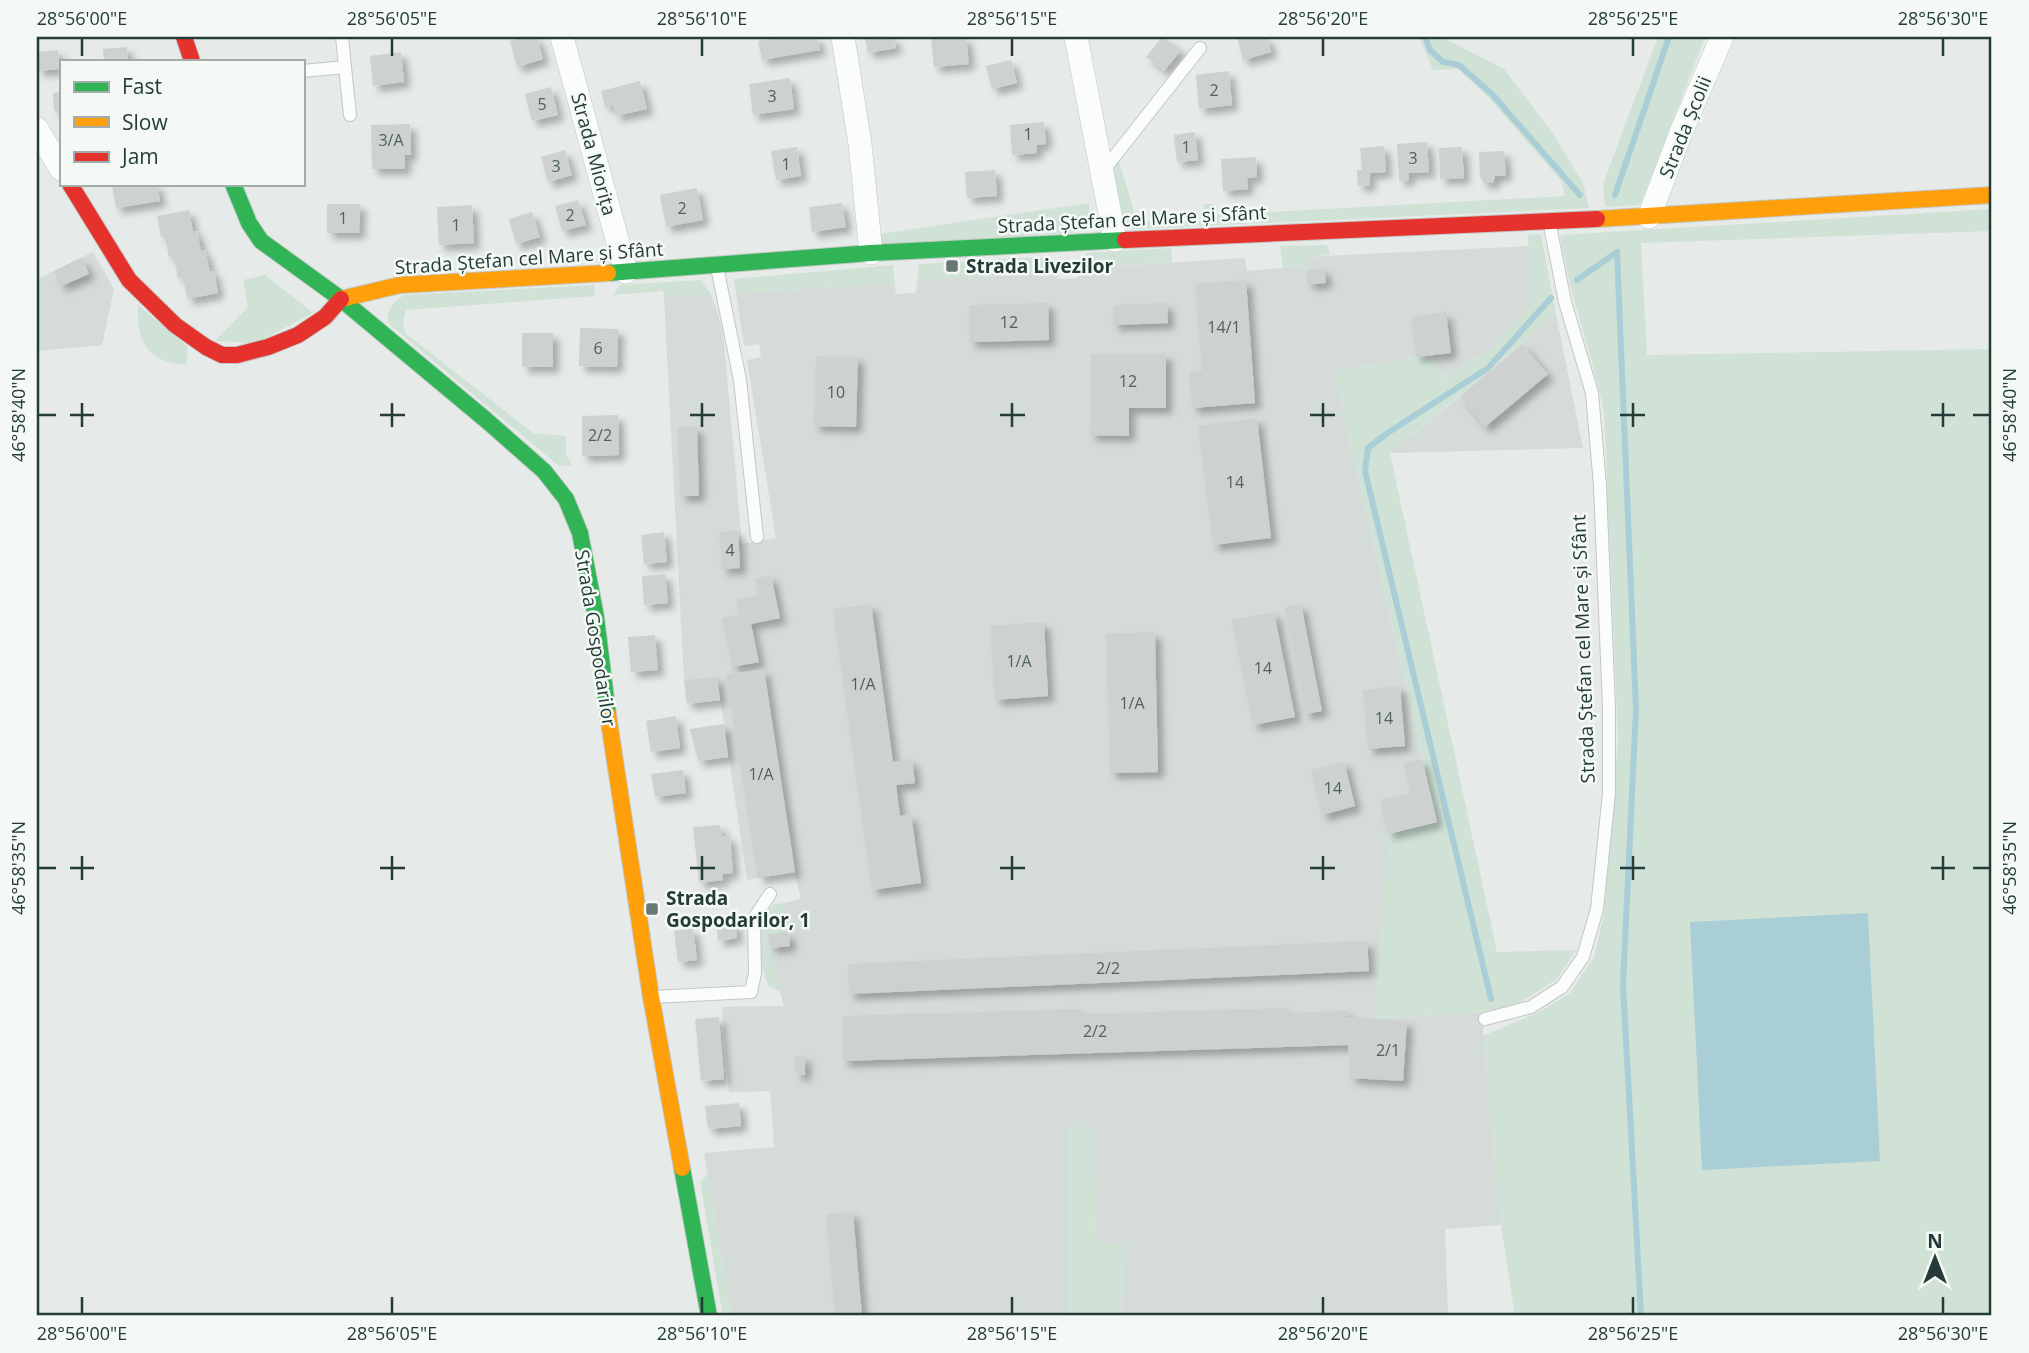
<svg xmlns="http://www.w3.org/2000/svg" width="2029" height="1353" font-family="'Open Sans',sans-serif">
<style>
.built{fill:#d4dbd8}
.green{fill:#d0e2d6}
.water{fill:#aaced5}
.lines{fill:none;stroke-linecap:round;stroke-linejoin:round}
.stream{stroke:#aaced5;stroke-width:6}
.building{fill:#cdd1d0;filter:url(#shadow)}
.lane-casing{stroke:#c3c7c5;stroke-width:14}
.street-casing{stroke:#c3c7c5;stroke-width:24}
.fast-casing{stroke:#c2c8c5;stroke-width:18}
.slow-casing{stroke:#c2c8c5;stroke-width:18}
.jam-casing{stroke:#c2c8c5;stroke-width:18}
.lane{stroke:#fbfcfc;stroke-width:12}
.street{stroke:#fbfcfc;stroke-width:23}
.fast{stroke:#30b455;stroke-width:16}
.slow{stroke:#ff9f0a;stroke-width:16}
.jam{stroke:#e5322d;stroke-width:16}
.ticks{fill:none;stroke:#243c37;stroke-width:2.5}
.poi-dot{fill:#687975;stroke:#f4f9f6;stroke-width:2.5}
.labels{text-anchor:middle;stroke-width:5;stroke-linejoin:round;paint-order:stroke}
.number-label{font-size:16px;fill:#4f625e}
.street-label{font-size:19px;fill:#243c37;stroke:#f4f9f6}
.poi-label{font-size:19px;font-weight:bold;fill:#243c37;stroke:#f4f9f6;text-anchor:start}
.neatline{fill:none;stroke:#243c37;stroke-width:2.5}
.ticks-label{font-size:18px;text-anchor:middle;fill:#243c37}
</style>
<defs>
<filter id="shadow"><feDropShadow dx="6" dy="6" stdDeviation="3.5" flood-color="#0004"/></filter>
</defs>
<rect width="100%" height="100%" fill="#e6eae8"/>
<g class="built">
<path d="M 1530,246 L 1531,304 L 1491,350 L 1437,379 L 1432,355 L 1334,371 L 1437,822 L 1374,1019 L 1484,1012 L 1483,1036 L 1501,1225 L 1445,1229 L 1448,1316 L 1121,1316 L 1126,1243 L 1096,1244 L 1093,1126 L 1067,1128 L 1067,1316 L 732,1316 L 704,1153 L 774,1147 L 770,1091 L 729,1092 L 722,1007 L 784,1006 L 774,971 L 768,934 L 788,932 L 784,903 L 801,899 L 794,872 L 747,880 L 717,677 L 684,680 L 664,297 L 708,296 L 716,307 L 723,333 L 742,544 L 776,538 L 747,360 L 761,357 L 759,344 L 744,346 L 736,293 L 890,284 L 896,294 L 915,293 L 921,280 L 1049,273 L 1058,279 L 1077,278 L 1082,268 L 1245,258 L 1247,271 L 1305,266 L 1304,257 Z"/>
<path d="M 93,252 L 114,289 L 102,345 L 37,351 L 37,279 Z"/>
<path d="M 1556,315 L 1583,448 L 1390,453 L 1460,396 Z"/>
</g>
<g class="green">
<path d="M 1419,37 L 1441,37 L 1504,69 L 1554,135 L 1583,183 L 1589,208 L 1133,229 L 1121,219 L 1113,167 L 1119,161 L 1137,222 L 1202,221 L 1204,204 L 1214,204 L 1216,215 L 1565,196 L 1562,182 L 1489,98 L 1458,69 L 1433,70 Z"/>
<path d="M 1658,37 L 1705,37 L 1640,205 L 1605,207 L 1603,184 Z"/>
<path d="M 1089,203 L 1090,220 L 1077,232 L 881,247 L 880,234 Z"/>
<path d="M 1992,209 L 1992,231 L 1641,243 L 1647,355 L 1992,349 L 1992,1316 L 1515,1316 L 1501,1225 L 1483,1036 L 1539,1012 L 1570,993 L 1594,957 L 1604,913 L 1618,739 L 1604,412 C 1592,352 1569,295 1560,235 Z"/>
<path d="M 1541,234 L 1556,315 L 1390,453 L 1497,952 L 1576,950 L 1557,979 L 1518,1004 L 1484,1012 L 1374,1019 L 1388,834 L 1437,821 L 1334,371 L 1433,355 L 1438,379 L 1491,350 L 1531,304 L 1528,235 Z"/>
<path d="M 1327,245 L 1330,255 L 1305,257 L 1305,266 L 1283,268 L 1280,246 Z"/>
<path d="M 1171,248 L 1172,262 L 1082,268 L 1086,253 Z"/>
<path d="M 1039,257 C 1050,262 1056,266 1058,279 L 1049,273 L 921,280 L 916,293 L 919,264 Z"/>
<path d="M 893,265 L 896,294 L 890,284 L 736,293 L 734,279 Z"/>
<path d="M 265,275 L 313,313 L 256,343 L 215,341 L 248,307 L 243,280 Z"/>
<path d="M 700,280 L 711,294 L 716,307 L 708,296 L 664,297 L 663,291 L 613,295 L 620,285 Z"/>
<path d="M 594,285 L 595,296 L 406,310 L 403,321 L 405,333 L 533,433 L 566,436 L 566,455 L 572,465 L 559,466 L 388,323 C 387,308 393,303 404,295 Z"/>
<path d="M 138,305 L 188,347 L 186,365 C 146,362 137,342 138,305 Z"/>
<path d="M 784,903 L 789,932 L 768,935 L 780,992 L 768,985 L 760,961 L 758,923 L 774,904 Z"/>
<path d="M 1093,1126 L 1096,1244 L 1126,1243 L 1121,1316 L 1067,1316 L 1067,1127 Z"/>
<path d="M 708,1175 L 732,1316 L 723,1316 L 700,1181 Z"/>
</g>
<path class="water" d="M 1868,913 L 1880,1161 L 1702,1170 L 1690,922 Z"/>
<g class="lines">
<g class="stream">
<path d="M 1425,37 L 1430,50 L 1443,62 L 1459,65 L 1492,94 L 1580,195"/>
<path d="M 1615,195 L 1669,37"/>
<path d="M 1617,252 L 1636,709 L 1623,985 L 1641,1316"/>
<path d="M 1577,280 L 1617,252"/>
<path d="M 1491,999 L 1365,471 L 1368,448 L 1389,432 L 1488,368 L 1551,298"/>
</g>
</g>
<g class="building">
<path d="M 523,37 L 537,37 L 543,59 L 517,67 L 510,41 Z"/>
<path d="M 781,37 L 817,37 L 820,50 L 762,60 L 758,41 Z"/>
<path d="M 865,37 L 894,37 L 896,48 L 868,53 Z"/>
<path d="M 931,37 L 966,37 L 969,64 L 934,67 Z"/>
<path d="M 1162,37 L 1181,50 L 1164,71 L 1146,57 Z"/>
<path d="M 1237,37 L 1267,37 L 1271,52 L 1243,60 Z"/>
<path d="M 127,47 L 128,61 L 104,61 L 103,49 Z"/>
<path d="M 58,50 L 60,69 L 37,71 L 37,52 Z"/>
<path d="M 401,52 L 404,82 L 373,86 L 370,56 Z"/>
<path d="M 1011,60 L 1017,83 L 992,89 L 986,66 Z"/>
<path d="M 1229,71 L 1232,105 L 1199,109 L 1196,75 Z"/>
<path d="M 790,78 L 794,109 L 753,115 L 749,84 Z"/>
<path d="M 640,81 L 647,109 L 616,116 L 613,105 L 605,107 L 601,91 Z"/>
<path d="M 551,87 L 558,115 L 532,121 L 525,94 Z"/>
<path d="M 61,92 L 61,111 L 54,111 L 53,93 Z"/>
<path d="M 1044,122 L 1046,144 L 1036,145 L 1037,153 L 1012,155 L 1010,125 Z"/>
<path d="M 410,124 L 411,155 L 405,155 L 405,169 L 372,169 L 371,125 Z"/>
<path d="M 1195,132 L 1198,160 L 1177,162 L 1174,135 Z"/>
<path d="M 1427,142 L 1429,172 L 1408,173 L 1409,180 L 1399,181 L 1397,144 Z"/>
<path d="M 1384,146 L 1386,172 L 1369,173 L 1370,185 L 1358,186 L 1357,170 L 1362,170 L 1360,148 Z"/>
<path d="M 797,147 L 801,176 L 776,180 L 771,151 Z"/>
<path d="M 1462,147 L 1464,178 L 1440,179 L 1439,148 Z"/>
<path d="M 565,150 L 572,175 L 548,182 L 541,157 Z"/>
<path d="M 1504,151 L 1506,175 L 1495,176 L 1493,183 L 1484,183 L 1480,176 L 1479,152 Z"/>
<path d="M 1256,157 L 1257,177 L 1247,178 L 1248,189 L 1223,191 L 1221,159 Z"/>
<path d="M 995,170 L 997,196 L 967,198 L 965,172 Z"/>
<path d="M 112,184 L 157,184 L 160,201 L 116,208 Z"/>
<path d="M 697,188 L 703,220 L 666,227 L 660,195 Z"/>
<path d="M 578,200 L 586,225 L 562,231 L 555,206 Z"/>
<path d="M 842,203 L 846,227 L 812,232 L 809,207 Z"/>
<path d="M 327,204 L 360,204 L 359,233 L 327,233 Z"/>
<path d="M 472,205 L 474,243 L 439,245 L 437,207 Z"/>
<path d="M 189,210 L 193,232 L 197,231 L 201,251 L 205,250 L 210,272 L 214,271 L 218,293 L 187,299 L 183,277 L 178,278 L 174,257 L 169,257 L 165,237 L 161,237 L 157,216 Z"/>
<path d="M 532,212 L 540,237 L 516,244 L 509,219 Z"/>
<path d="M 82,258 L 89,274 L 61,286 L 54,271 Z"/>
<path d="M 1324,268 L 1326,283 L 1308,284 L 1306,270 Z"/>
<path d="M 1246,280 L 1255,403 L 1192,408 L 1189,372 L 1202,371 L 1195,284 Z"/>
<path d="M 1048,303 L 1049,340 L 970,342 L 969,305 Z"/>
<path d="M 1167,303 L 1168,323 L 1113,325 L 1113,305 Z"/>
<path d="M 1446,312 L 1451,353 L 1416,357 L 1411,317 Z"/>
<path d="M 580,328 L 618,329 L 617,367 L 579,366 Z"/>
<rect x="522" y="333" width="31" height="34"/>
<path d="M 1522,344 L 1548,374 L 1485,427 L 1460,396 Z"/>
<path d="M 1091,354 L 1166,354 L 1166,408 L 1129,408 L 1129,436 L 1090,435 Z"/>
<path d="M 816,356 L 858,357 L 856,427 L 814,426 Z"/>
<path d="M 618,415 L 619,455 L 582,456 L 582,416 Z"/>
<path d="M 1257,418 L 1271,538 L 1213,545 L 1198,426 Z"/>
<path d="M 678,427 L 697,427 L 699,496 L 680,496 Z"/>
<path d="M 738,531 L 740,568 L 722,569 L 719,532 Z"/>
<path d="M 664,532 L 667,562 L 644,564 L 641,535 Z"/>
<path d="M 665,574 L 668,603 L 644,605 L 642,576 Z"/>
<path d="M 771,575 L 780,618 L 751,624 L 759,662 L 732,667 L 722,618 L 739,614 L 737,600 L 759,595 L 755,579 Z"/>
<path d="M 871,604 L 893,762 L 912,759 L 915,783 L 896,785 L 900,816 L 911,814 L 921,883 L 872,890 L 833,609 Z"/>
<path d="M 1301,604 L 1322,711 L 1305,714 L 1285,607 Z"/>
<path d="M 1274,612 L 1295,717 L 1253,725 L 1232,620 Z"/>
<path d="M 1044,622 L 1048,696 L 995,700 L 990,626 Z"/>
<path d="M 1155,632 L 1158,772 L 1110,773 L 1106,634 Z"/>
<path d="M 655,635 L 658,670 L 631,672 L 628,637 Z"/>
<path d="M 764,669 L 795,872 L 758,878 L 726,675 Z"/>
<path d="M 717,677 L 720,700 L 687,704 L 684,680 Z"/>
<path d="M 1400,686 L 1405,746 L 1368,749 L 1363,690 Z"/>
<path d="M 676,716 L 680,748 L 651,752 L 646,721 Z"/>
<path d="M 724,724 L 728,757 L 698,761 L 690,729 Z"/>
<path d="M 1422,759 L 1437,822 L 1388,834 L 1380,800 L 1411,793 L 1404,763 Z"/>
<path d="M 1344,761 L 1355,806 L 1322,815 L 1311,770 Z"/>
<path d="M 683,770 L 686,793 L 655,797 L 651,774 Z"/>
<path d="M 720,825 L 722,836 L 730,836 L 733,873 L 722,874 L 723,880 L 699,883 L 693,827 Z"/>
<path d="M 735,922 L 737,938 L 718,941 L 716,925 Z"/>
<path d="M 693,928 L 697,960 L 678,962 L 674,931 Z"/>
<path d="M 789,932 L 790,946 L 770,948 L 768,934 Z"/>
<path d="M 1367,941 L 1369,971 L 849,994 L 848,964 Z"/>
<path d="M 1285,1008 L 1285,1013 L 1347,1011 L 1347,1017 L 1407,1021 L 1403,1081 L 1350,1078 L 1348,1045 L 843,1061 L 842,1016 L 1080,1009 L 1080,1014 Z"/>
<path d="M 719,1017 L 724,1079 L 701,1081 L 695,1019 Z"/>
<path d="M 795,1056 L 805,1056 L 805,1075 L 796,1075 Z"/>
<path d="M 739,1103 L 741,1126 L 708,1129 L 705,1106 Z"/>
<path d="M 853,1212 L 862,1316 L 835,1316 L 826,1214 Z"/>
</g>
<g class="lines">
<defs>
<g id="lane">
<path d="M 345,67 L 350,115"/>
<path d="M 303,71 L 345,67 L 342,37"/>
<path d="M 1103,171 L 1200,48"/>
<path d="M 717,267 L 740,380 L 757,537"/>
<path d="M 652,997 L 751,992 L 755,973 L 754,918 L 770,894"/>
<path d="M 1485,1019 L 1531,1007 L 1562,987 L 1583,957 L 1597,909 L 1609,793 L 1609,708 L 1600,486 L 1592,393 L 1565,302 L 1549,221"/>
</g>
<g id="street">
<path d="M 562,37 L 626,272"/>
<path d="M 843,37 L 860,144 L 871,253"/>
<path d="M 1076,37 L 1115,240"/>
<path d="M 37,129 L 61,169"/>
<path d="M 1649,217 L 1682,130 L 1722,37"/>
</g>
<g id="fast">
<path d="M 233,184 L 249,223 L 261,241 L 341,299 L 486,420 L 544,471 L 566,499 L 580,533 L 596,617 L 608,715"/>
<path d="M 608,273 L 871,253 L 1125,240"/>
<path d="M 682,1168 L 709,1316"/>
</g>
<g id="slow">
<path d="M 1597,219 L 1992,195"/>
<path d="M 341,299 L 400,285 L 608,273"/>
<path d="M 608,715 L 651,997 L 682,1168"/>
</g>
<g id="jam">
<path d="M 184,37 L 192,61"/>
<path d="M 70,184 L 129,280 L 175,325 L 206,347 L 222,355 L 237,355 L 268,347 L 298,335 L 325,317 L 341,299"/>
<path d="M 1125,240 L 1597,219"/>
</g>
</defs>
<use href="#lane" class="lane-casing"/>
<use href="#street" class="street-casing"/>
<use href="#fast" class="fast-casing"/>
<use href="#slow" class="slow-casing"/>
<use href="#jam" class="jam-casing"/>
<use href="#lane" class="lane"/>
<use href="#street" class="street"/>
<use href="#fast" class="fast"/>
<use href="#slow" class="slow"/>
<use href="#jam" class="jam"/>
</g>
<path class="ticks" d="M 82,38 L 82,56M 392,38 L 392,56M 702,38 L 702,56M 1012,38 L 1012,56M 1323,38 L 1323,56M 1633,38 L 1633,56M 1943,38 L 1943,56M 82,403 L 82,427M 392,403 L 392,427M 702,403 L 702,427M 1012,403 L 1012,427M 1323,403 L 1323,427M 1633,403 L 1633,427M 1943,403 L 1943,427M 38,415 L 56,415M 70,415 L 94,415M 380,415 L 405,415M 690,415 L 715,415M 1000,415 L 1025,415M 1310,415 L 1335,415M 1620,415 L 1645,415M 1931,415 L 1955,415M 1973,415 L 1990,415M 82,856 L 82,880M 392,856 L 392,880M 702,856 L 702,880M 1012,856 L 1012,880M 1323,856 L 1323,880M 1633,856 L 1633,880M 1943,856 L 1943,880M 38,868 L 56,868M 70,868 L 94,868M 380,868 L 405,868M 690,868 L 715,868M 1000,868 L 1025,868M 1310,868 L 1335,868M 1620,868 L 1645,868M 1931,868 L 1955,868M 1973,868 L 1990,868M 82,1297 L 82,1314M 392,1297 L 392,1314M 702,1297 L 702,1314M 1012,1297 L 1012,1314M 1323,1297 L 1323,1314M 1633,1297 L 1633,1314M 1943,1297 L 1943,1314"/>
<g class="poi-dot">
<rect x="945" y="259" width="14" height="14" rx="3.5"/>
<rect x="645" y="902" width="14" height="14" rx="3.5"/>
</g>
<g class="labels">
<g class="number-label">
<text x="1214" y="96">2</text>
<text x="772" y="102">3</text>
<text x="542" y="110">5</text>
<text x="1028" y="140">1</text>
<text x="391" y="146">3/A</text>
<text x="1186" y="153">1</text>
<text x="1413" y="164">3</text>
<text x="786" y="170">1</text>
<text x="556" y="172">3</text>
<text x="682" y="214">2</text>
<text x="570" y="221">2</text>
<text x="343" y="224">1</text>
<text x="456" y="231">1</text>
<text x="1009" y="328">12</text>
<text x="1224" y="333">14/1</text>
<text x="598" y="354">6</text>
<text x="1128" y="387">12</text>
<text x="836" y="398">10</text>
<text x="600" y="441">2/2</text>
<text x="1235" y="488">14</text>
<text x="730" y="556">4</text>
<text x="1019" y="667">1/A</text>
<text x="1263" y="674">14</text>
<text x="863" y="690">1/A</text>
<text x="1132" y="709">1/A</text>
<text x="1384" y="724">14</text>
<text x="761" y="780">1/A</text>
<text x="1333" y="794">14</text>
<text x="1108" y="974">2/2</text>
<text x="1095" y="1037">2/2</text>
<text x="1388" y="1056">2/1</text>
</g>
<g class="street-label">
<text transform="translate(1685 127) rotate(-68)" y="7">Strada Școlii</text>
<text transform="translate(594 154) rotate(75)" y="7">Strada Miorița</text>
<text transform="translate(1132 219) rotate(-3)" y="7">Strada Ștefan cel Mare și Sfânt</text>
<text transform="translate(529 258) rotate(-4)" y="7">Strada Ștefan cel Mare și Sfânt</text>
<text transform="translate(596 638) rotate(81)" y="7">Strada Gospodarilor</text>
<text transform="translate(1583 649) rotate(-92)" y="7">Strada Ștefan cel Mare și Sfânt</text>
</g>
<g class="poi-label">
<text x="966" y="273">Strada Livezilor</text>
<text x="666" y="905">Strada<tspan x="666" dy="22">Gospodarilor, 1</tspan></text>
</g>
</g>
<rect width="2029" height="1353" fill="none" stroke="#f4f9f6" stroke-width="77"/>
<rect x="60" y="60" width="245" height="126" fill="#f4f9f6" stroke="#a1adaa" stroke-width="2"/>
<rect x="74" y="82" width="35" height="10" fill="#30b455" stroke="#a1adaa" stroke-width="2"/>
<text x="122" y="94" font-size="21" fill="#243c37">Fast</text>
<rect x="74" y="117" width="35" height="10" fill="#ff9f0a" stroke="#a1adaa" stroke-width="2"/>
<text x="122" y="130" font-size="21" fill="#243c37">Slow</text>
<rect x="74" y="152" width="35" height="10" fill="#e5322d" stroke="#a1adaa" stroke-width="2"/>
<text x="122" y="164" font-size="21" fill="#243c37">Jam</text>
<g transform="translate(1935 1258)" stroke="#f4f9f6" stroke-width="5" paint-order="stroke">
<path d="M0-5L12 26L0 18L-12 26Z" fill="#243c37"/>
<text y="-10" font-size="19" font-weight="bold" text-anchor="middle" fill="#243c37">N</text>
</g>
<rect x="38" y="38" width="1952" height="1276" class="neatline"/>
<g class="ticks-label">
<text x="82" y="25">28°56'00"E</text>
<text x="392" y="25">28°56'05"E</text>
<text x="702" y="25">28°56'10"E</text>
<text x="1012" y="25">28°56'15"E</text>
<text x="1323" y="25">28°56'20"E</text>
<text x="1633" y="25">28°56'25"E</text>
<text x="1943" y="25">28°56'30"E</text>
<text transform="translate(19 415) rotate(-90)" y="6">46°58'40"N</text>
<text transform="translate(2010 415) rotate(-90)" y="6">46°58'40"N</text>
<text transform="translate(19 868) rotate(-90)" y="6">46°58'35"N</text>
<text transform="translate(2010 868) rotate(-90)" y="6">46°58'35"N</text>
<text x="82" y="1340">28°56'00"E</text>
<text x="392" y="1340">28°56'05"E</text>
<text x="702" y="1340">28°56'10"E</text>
<text x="1012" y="1340">28°56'15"E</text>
<text x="1323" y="1340">28°56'20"E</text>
<text x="1633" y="1340">28°56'25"E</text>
<text x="1943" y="1340">28°56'30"E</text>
</g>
</svg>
